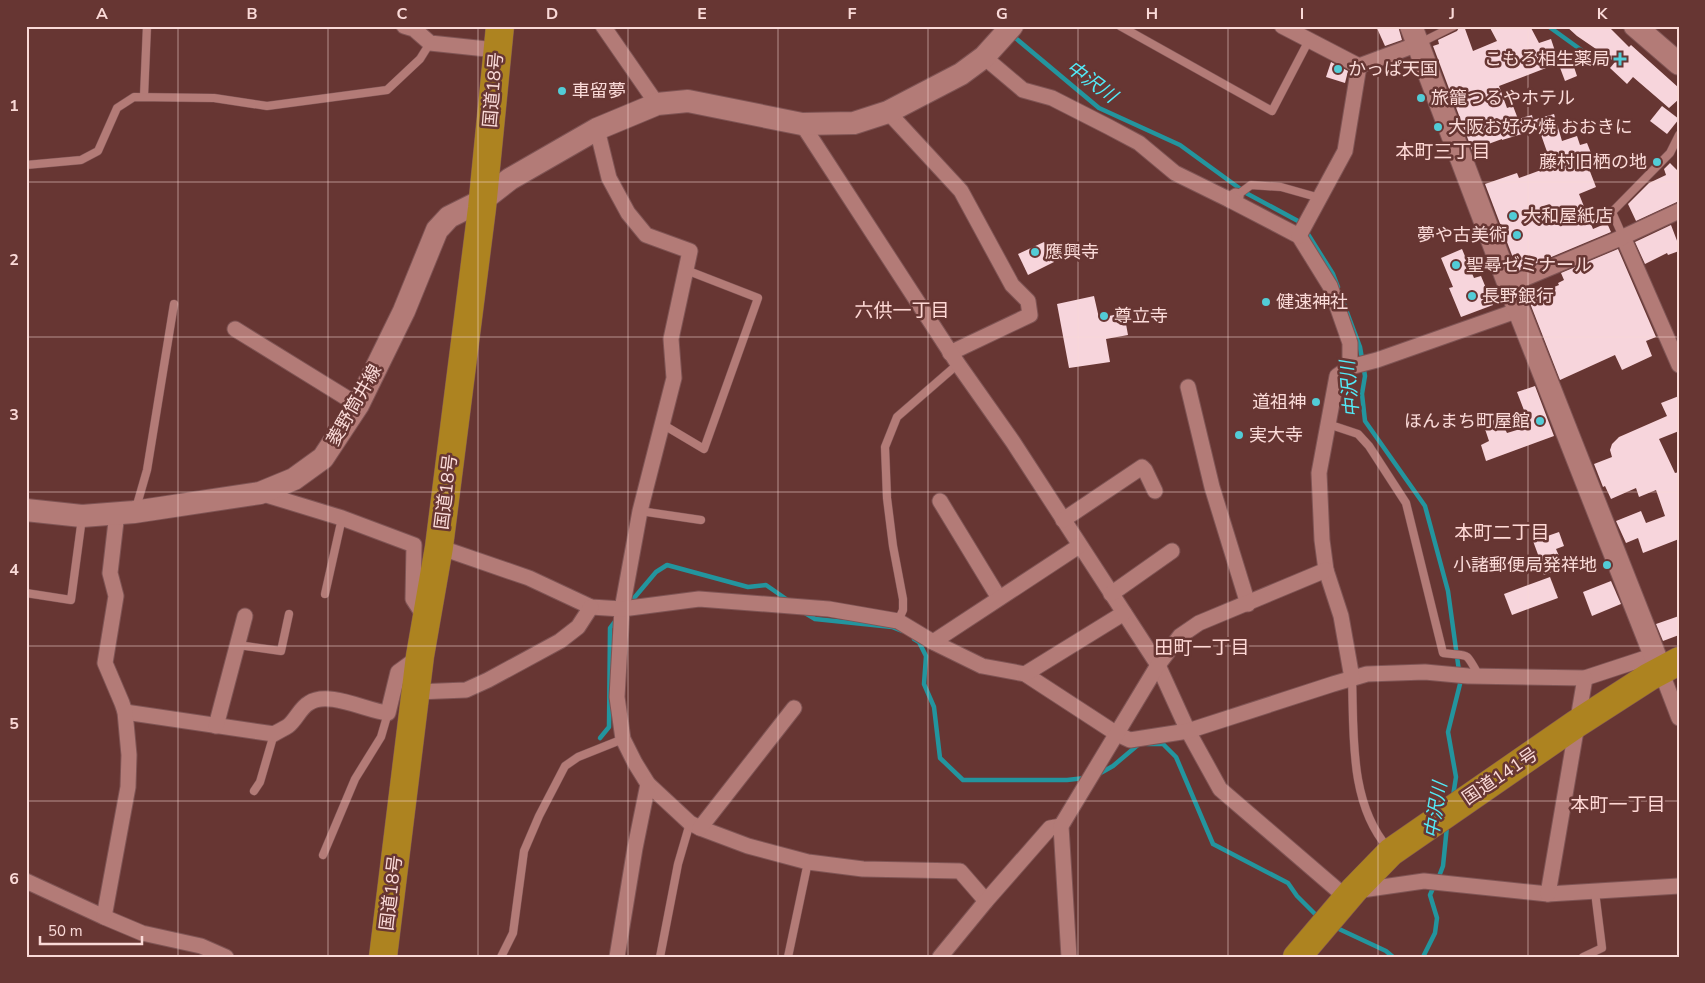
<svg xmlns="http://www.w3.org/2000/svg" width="1705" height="983" font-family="'Nunito Sans','Noto Sans JP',sans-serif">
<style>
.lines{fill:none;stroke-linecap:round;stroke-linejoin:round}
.stream{stroke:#23959e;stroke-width:4.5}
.building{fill:#f7d5dc}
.lane-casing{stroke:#7f5454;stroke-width:9}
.street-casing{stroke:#7f5454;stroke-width:17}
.secondary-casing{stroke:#7f5454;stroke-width:24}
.highway-casing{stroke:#7f5454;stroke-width:29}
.lane{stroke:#b37b77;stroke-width:8}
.street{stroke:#b37b77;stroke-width:15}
.secondary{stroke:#b37b77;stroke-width:22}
.highway{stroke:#ad8320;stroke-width:28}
.grid{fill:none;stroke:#fadad8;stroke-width:1;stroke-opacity:0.55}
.poi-dot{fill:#52ccd6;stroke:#673633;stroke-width:2}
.labels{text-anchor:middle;stroke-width:5;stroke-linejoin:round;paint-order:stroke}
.poi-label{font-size:18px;fill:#fadad8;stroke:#673633;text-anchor:start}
.street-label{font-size:18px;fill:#fadad8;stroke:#673633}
.water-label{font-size:19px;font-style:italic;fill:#52eaf7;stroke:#673633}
.neighbourhood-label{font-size:19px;fill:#fed8d5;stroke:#673633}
.neatline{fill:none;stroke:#fadad8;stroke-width:2}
.grid-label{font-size:16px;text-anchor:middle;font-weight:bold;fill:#fadad8}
</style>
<rect width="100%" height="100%" fill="#673633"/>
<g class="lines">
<g class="stream">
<path d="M 1548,26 L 1584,52"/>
<path d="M 1013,36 L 1099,108 L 1180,145 L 1246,193 L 1298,221 L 1301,225"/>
<path d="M 1306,231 L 1333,274 L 1338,287"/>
<path d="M 1342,299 L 1360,347 L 1365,376 L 1362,394 L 1365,421 L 1425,506 L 1448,591 L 1459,671"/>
<path d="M 629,604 L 656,572 L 667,565 L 748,587 L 766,585 L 789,601"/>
<path d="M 805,613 L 815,619 L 892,627 L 902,631"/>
<path d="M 914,639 L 919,642 L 926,656 L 924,684 L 934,707 L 940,758 L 963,780 L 1067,780 L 1085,778"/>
<path d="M 600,738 L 609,727 L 610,628 L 616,620"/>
<path d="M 1147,744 L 1163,744 L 1176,757 L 1213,844 L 1288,883 L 1297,896 L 1317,916"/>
<path d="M 1097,775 L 1113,766 L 1139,744"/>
<path d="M 1453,796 L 1456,777 L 1448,732 L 1460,684 L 1460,679"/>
<path d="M 1438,879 L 1443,866 L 1447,826"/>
<path d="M 1339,929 L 1386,951 L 1393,957"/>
<path d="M 1423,957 L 1435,933 L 1437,918 L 1430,895 L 1434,886"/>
</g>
</g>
<g class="building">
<path d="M 1376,26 L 1398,26 L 1402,40 L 1385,46 Z"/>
<path d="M 1460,26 L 1464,26 L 1473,51 L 1497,41 L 1489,26 L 1530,26 L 1539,43 L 1551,39 L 1559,63 L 1499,86 L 1507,108 L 1513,106 L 1518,119 L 1532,115 L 1533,120 L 1554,114 L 1562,141 L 1577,136 L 1580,145 L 1587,143 L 1591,153 L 1584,156 L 1596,187 L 1579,194 L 1593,229 L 1607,223 L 1611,232 L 1518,271 L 1485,184 L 1517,173 L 1519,178 L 1552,166 L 1539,129 L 1502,140 L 1502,139 L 1472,150 L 1433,46 L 1439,44 L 1438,40 L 1457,31 Z"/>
<path d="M 1566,26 L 1608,26 L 1629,47 L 1631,45 L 1679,88 L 1679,99 L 1669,108 L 1633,77 L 1627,84 L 1610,68 L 1615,62 L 1577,36 Z"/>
<path d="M 1572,61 L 1577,76 L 1565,81 L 1559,65 Z"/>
<path d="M 1331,62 L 1348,71 L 1345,83 L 1326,77 Z"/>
<path d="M 1662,106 L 1679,119 L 1667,134 L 1650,121 Z"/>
<path d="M 1670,163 L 1679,172 L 1679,201 L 1636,221 L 1628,204 L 1649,183 L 1666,175 L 1664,169 Z"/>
<path d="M 1671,225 L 1679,246 L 1679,251 L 1668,255 L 1667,253 L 1645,264 L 1635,242 Z"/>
<path d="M 1044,242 L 1054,262 L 1028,275 L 1018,254 Z"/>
<path d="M 1462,249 L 1474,278 L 1481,276 L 1493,305 L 1461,317 L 1449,288 L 1453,287 L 1441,258 Z"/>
<path d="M 1618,249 L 1656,337 L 1646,341 L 1652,356 L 1622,370 L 1615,355 L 1560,380 L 1528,298 L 1559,285 L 1558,283 L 1564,280 L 1561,273 Z"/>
<path d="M 1094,296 L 1099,318 L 1124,313 L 1128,335 L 1106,339 L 1110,362 L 1069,368 L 1057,304 Z"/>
<path d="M 1535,386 L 1554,436 L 1486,461 L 1481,445 L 1489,441 L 1484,426 L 1499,417 L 1507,433 L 1530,426 L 1517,392 Z"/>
<path d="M 1679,396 L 1679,431 L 1659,439 L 1675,473 L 1679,472 L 1679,539 L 1643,553 L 1638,538 L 1626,543 L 1616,521 L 1641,511 L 1646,523 L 1665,516 L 1656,490 L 1639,497 L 1636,488 L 1611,499 L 1605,486 L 1603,487 L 1594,464 L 1612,457 L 1610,450 L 1612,444 L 1619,437 L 1667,416 L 1661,403 Z"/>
<path d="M 1559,532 L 1564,546 L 1556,549 L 1564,567 L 1544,575 L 1538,561 L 1540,560 L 1533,541 Z"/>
<path d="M 1550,577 L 1558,598 L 1512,615 L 1504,594 Z"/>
<path d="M 1611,581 L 1621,604 L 1592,616 L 1583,592 Z"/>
<path d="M 1679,616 L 1679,635 L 1663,641 L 1656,624 Z"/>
</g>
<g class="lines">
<defs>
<g id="lane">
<path d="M 1120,26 L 1272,111 L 1309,40"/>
<path d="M 1420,43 L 1454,26"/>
<path d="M 144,96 L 147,26"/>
<path d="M 26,165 L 81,160 L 98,151 L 117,108 L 134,97 L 214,98 L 267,106 L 387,90 L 420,59 L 430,43"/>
<path d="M 1236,196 L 1251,185 L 1281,187 L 1320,198"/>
<path d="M 1623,237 L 1612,212 L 1670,153 L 1679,135"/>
<path d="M 662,424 L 704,449 L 758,298 L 686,270"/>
<path d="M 1328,424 L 1358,434 L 1369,446 L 1406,503 L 1443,653 C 1470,657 1464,649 1479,676"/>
<path d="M 136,508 L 147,470 L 174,304"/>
<path d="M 640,511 L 701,520"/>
<path d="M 26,593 L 71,600 L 82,518"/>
<path d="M 325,594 L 342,518"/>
<path d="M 898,621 L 903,610 L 903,599 L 893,546 L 887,498 L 885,447 L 897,417 L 958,364"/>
<path d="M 238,645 L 281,651 L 289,614"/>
<path d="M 1352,678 C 1354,734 1349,803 1388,848"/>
<path d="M 254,791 L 260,782 L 274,734"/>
<path d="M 323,855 L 355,779 L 381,737 L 388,713"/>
<path d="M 501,957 L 513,933 L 524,851 L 539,816 L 565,766 L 578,757 L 623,739"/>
<path d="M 660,957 L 678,864 L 690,823"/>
<path d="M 788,957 L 808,862"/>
<path d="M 1583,957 L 1602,948 L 1595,892"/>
</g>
<g id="street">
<path d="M 404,26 L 414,29 L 430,43 L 496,50"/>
<path d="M 603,26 L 657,104"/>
<path d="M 1282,26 L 1359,66 L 1418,44"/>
<path d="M 984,57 L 1023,90 L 1052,98 L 1109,127 L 1139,143 L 1175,173 L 1230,200 L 1236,196"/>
<path d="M 888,112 L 961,191 L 1012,285 L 1028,301 L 1030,315 L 950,353"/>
<path d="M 802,124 L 958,364 L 1013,442 L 1158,665 L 1188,731 L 1220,789 L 1341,893 L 1424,881 L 1548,894 L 1679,886"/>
<path d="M 597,129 L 609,178 L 628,213 L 646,235 L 690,251 L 671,339 L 674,378 L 640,511 L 622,609 L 617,697 L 623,739 L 635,763 L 648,784 L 690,823 L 700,828 L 748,846 L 808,862 L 863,869 L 960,871 L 986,901"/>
<path d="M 1230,200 L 1299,236 L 1330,286 L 1350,343 L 1350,367"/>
<path d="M 1299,236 L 1345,151 L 1359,66"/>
<path d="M 1623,237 L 1679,365"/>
<path d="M 1509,285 L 1623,237 L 1679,211"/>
<path d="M 235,329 L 358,405"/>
<path d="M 1188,387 L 1212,487 L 1248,604"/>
<path d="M 260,493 L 342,518 L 414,545 L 413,599 L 426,619"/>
<path d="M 940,501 L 999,598"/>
<path d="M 1063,520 L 1142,467 L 1145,470 L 1155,491"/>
<path d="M 439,547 L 529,578 L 591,607 L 622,609 L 699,599 L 829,609 L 898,621 L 933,642 L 982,666 L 1025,674 L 1117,734 L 1130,740 L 1188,731 L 1333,684 L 1367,674 L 1425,672 L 1468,676 L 1585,678 L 1655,655"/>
<path d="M 1111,594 L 1172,551"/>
<path d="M 933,642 L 1079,546"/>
<path d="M 1661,671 L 1679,718"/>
<path d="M 1025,674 L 1124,613"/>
<path d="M 1352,678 L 1341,616 L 1326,570 L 1322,540 L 1319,473 L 1337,376 L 1350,367 L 1377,360 L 1519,310"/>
<path d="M 416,692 L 466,690 L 488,680 L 560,641 L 578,627 L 591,607"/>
<path d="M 125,712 L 274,734 C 278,731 284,729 288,726 C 296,720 300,708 309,703 C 328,690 367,711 388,713 L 398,672 L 420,656"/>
<path d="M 216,726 L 245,616"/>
<path d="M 700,828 L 794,708"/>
<path d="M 26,881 L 104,917 L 142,933 L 201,946 L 226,957"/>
<path d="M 1548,894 L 1585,678"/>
<path d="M 104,917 L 128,787 L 129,755 L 125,712 L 122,703 L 105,663 L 116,596 L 110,573 L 117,513"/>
<path d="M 617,957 L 635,848 L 648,784"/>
<path d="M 940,957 L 986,901 L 1050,828 L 1061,826"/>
<path d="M 1069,957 L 1061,826 L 1158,665 L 1180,636 L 1199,623 L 1326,570"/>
</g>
<g id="secondary">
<path d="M 1411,26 L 1509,285 L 1661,671"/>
<path d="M 1635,26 L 1679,64"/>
<path d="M 26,510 L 82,516 L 134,512 L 260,493 L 294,479 L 323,458 L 358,405 L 404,311 L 437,230 L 449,217 L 483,200 L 510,179 L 597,129 L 657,104 L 688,101 L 802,124 L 854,123 L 888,112 L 961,74 L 984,57 L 1012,26"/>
</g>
<g id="highway">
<path d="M 383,957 L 420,656 L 439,547 L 482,208 L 500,26"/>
<path d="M 1297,957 L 1354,890 L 1391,852 L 1576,724 L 1649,677 L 1679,661"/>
</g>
</defs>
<use href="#lane" class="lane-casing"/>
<use href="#street" class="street-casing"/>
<use href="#secondary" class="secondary-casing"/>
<use href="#highway" class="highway-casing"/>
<use href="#lane" class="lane"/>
<use href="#street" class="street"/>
<use href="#secondary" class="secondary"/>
<use href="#highway" class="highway"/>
</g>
<path class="grid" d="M 178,26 L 178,957M 328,26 L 328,957M 478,26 L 478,957M 628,26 L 628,957M 778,26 L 778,957M 928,26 L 928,957M 1078,26 L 1078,957M 1228,26 L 1228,957M 1378,26 L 1378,957M 1528,26 L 1528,957M 26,182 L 1679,182M 26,337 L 1679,337M 26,492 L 1679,492M 26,646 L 1679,646M 26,801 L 1679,801"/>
<g class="poi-dot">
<path d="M1617.5 51.5h5v5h5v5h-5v5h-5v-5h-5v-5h5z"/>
<circle cx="1338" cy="69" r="5"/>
<circle cx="562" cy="91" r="5"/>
<circle cx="1421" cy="98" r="5"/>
<circle cx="1438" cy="127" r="5"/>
<circle cx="1657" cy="162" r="5"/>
<circle cx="1513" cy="216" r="5"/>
<circle cx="1517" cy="235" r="5"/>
<circle cx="1035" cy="252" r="5"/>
<circle cx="1456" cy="265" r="5"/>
<circle cx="1472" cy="296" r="5"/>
<circle cx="1266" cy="302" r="5"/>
<circle cx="1104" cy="316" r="5"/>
<circle cx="1316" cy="402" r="5"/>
<circle cx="1540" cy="421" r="5"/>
<circle cx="1239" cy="435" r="5"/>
<circle cx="1607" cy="565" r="5"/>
</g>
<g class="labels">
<g class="poi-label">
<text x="1610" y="65" text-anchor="end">こもろ相生薬局</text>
<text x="1348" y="75">かっぱ天国</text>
<text x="572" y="97">車留夢</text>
<text x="1431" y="104">旅籠つるやホテル</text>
<text x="1448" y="133">大阪お好み焼 おおきに</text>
<text x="1647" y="168" text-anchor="end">藤村旧栖の地</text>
<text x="1523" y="222">大和屋紙店</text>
<text x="1507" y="241" text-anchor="end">夢や古美術</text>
<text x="1045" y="258">應興寺</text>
<text x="1466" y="271">聖尋ゼミナール</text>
<text x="1482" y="302">長野銀行</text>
<text x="1276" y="308">健速神社</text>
<text x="1114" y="322">尊立寺</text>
<text x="1306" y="408" text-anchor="end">道祖神</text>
<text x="1530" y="427" text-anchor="end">ほんまち町屋館</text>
<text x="1249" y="441">実大寺</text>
<text x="1597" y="571" text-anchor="end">小諸郵便局発祥地</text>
</g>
<g class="street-label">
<text transform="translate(493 90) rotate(-85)" y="6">国道18号</text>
<text transform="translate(354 405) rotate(-60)" y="6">菱野筒井線</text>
<text transform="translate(446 492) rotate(-83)" y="6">国道18号</text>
<text transform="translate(1500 776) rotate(-34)" y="6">国道141号</text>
<text transform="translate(391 893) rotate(-83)" y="6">国道18号</text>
</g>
<g class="water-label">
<text transform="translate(1092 81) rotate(36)" y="7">中沢川</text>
<text transform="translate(1349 389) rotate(-95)" y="7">中沢川</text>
<text transform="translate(1435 810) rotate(-81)" y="7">中沢川</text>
</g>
<g class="neighbourhood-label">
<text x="1443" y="158">本町三丁目</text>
<text x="902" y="317">六供一丁目</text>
<text x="1502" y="539">本町二丁目</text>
<text x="1202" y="654">田町一丁目</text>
<text x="1618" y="811">本町一丁目</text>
</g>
</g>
<rect width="1705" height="983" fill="none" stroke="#673633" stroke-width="55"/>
<path d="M40 936v8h102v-8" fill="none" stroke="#fadad8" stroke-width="2.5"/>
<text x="48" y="936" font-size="15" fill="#fadad8" stroke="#673633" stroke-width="4" paint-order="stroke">50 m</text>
<rect x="28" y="28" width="1650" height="928" class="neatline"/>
<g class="grid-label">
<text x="102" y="19">A</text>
<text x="252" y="19">B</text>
<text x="402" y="19">C</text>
<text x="552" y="19">D</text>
<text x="702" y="19">E</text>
<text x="852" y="19">F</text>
<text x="1002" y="19">G</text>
<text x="1152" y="19">H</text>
<text x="1302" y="19">I</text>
<text x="1452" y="19">J</text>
<text x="1602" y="19">K</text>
<text x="14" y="111">1</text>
<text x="14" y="265">2</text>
<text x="14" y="420">3</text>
<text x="14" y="575">4</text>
<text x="14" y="729">5</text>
<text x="14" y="884">6</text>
</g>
</svg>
